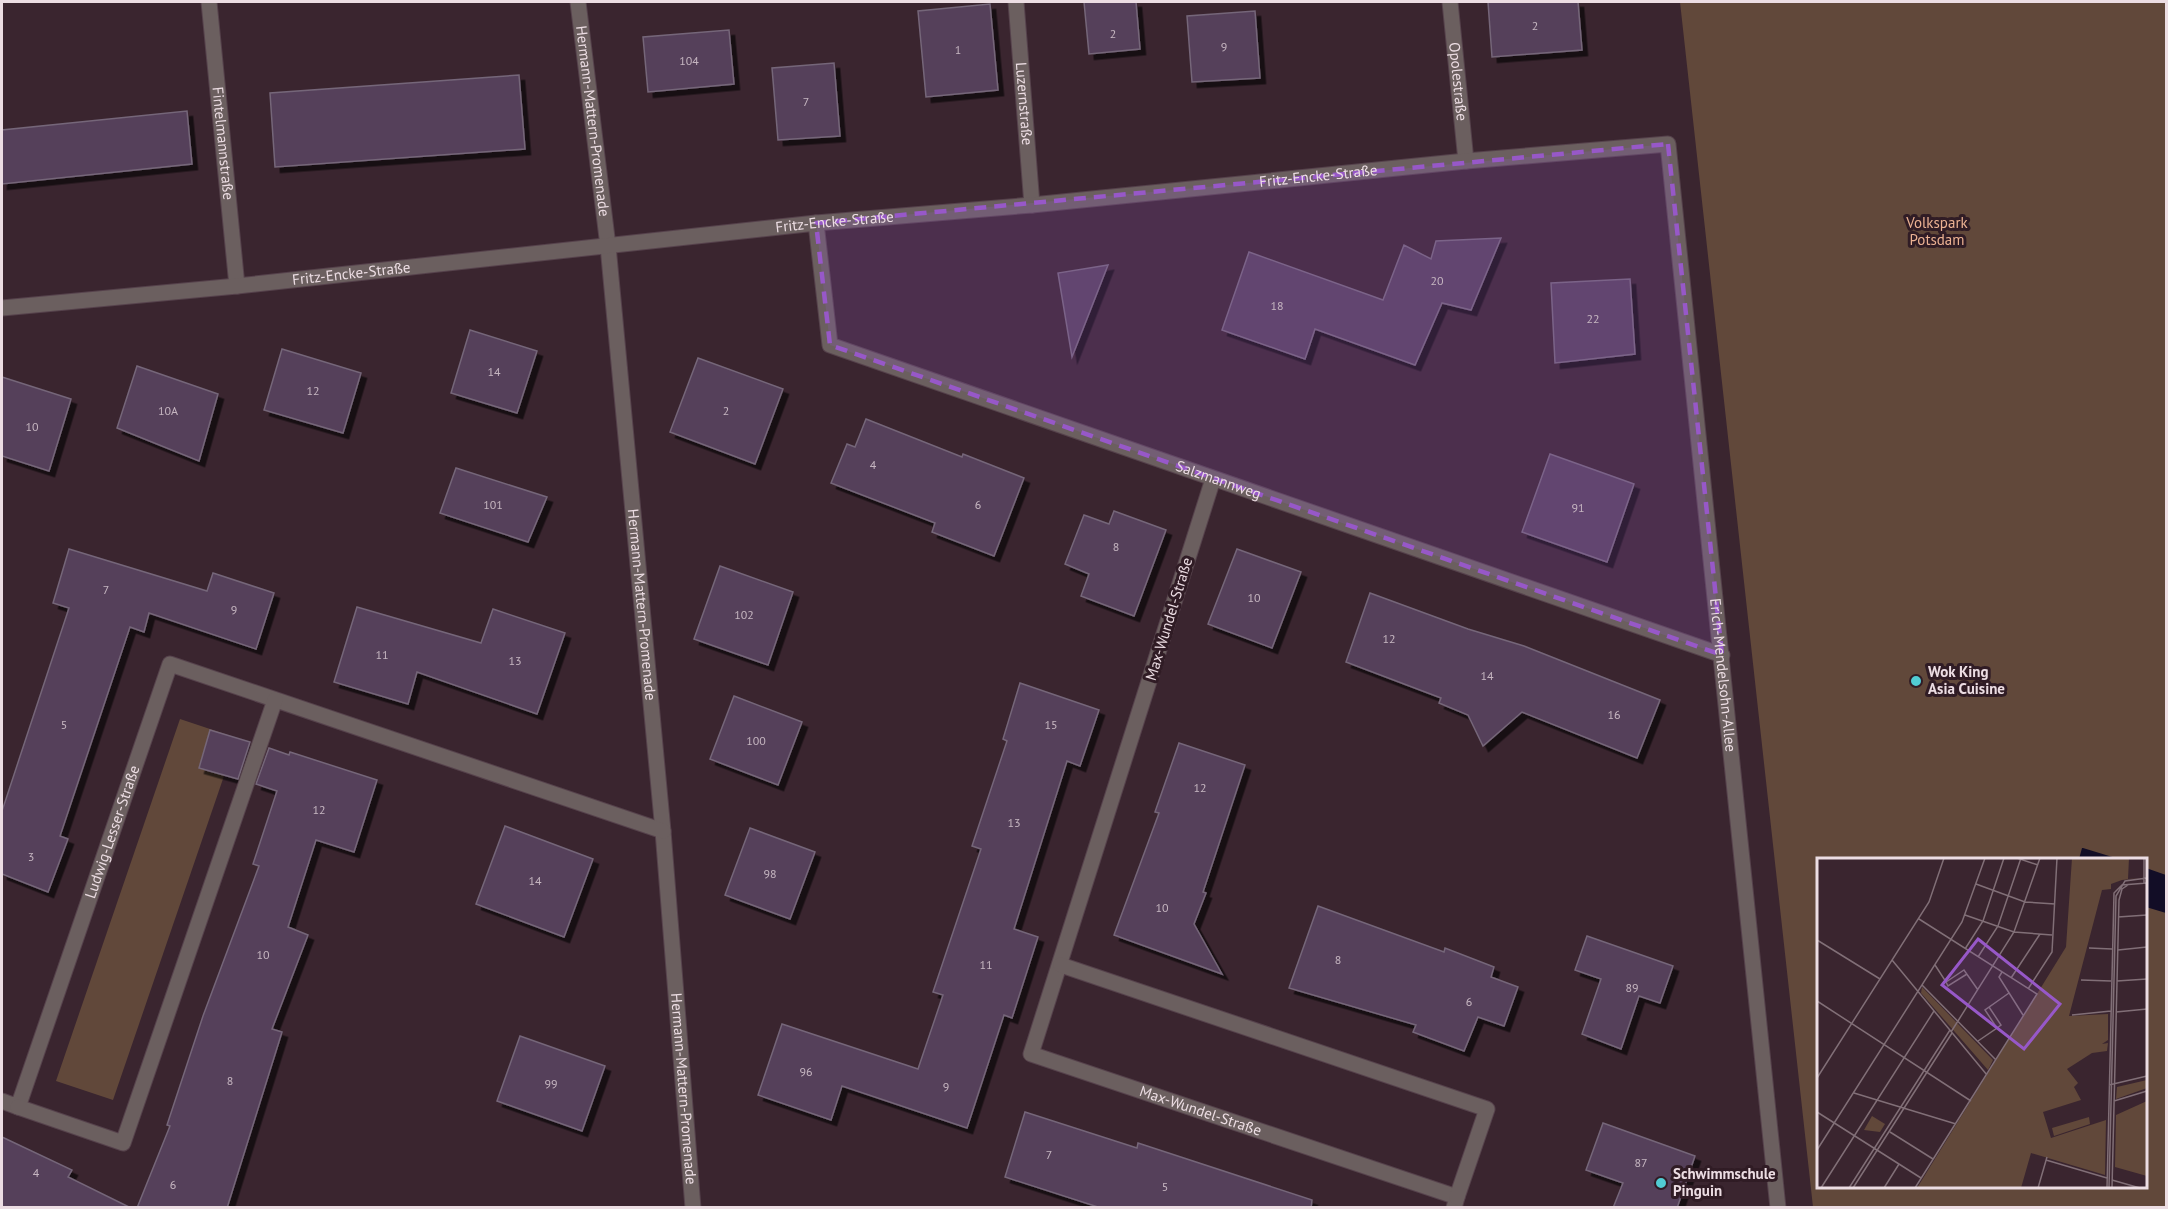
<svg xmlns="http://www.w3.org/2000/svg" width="2168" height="1209" font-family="'PT Sans',sans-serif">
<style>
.green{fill:#61483a;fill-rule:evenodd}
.water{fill:#120d26}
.building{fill:#55405a;stroke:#756679;stroke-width:1.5;filter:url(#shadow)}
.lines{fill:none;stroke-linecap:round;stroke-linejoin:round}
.minor-casing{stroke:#56424c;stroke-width:17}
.minor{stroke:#6b5f5f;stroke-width:15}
.marked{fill:#9758c8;fill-opacity:0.2;stroke:#9758c8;stroke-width:4.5;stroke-dasharray:12 8;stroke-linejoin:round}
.poi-dot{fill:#51ccd3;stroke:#301c25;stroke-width:2}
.labels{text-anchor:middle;stroke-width:6;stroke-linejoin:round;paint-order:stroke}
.number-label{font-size:12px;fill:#c6b6c1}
.street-label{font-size:15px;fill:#ecdde3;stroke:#301c25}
.park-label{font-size:15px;fill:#ecb293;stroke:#301c25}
.poi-label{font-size:15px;font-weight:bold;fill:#ecdde3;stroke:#301c25;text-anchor:start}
.inset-road{fill:none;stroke:#816f77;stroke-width:1.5}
.view{fill:#9758c8;fill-opacity:0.15;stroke:#9758c8;stroke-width:3}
.inset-edge{fill:none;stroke:#ecdde3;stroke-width:3}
</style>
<defs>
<filter id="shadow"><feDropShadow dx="5.5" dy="5.5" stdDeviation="0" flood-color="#0009"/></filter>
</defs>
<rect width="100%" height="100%" fill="#3a252f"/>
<g class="green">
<path d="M 1680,2 L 2166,2 L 2166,1207 L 1813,1207 ZM 1818,860 L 2146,860 L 2146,1186 L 1818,1186 Z"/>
<path d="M 180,719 L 237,738 L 113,1100 L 56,1081 Z"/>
</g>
<g class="water">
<path d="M 2082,848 L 2083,848 L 2119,859 L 2079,859 Z"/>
<path d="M 2146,868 L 2166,875 L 2166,913 L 2146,907 Z"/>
</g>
<g class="building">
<path d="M 1084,2 L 1136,2 L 1140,49 L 1089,54 Z"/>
<path d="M 1488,2 L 1578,2 L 1582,50 L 1492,57 Z"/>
<path d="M 990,4 L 998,90 L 926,97 L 918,11 Z"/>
<path d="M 1255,11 L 1260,78 L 1192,82 L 1187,16 Z"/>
<path d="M 729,30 L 734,84 L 648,92 L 643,37 Z"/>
<path d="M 834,63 L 840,136 L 778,140 L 772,68 Z"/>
<path d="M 519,75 L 525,149 L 275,167 L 270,93 Z"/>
<path d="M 187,111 L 192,164 L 2,184 L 2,130 Z"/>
<path d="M 1501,238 L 1471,310 L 1442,303 L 1415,365 L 1315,329 L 1305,359 L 1222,330 L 1249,252 L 1383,300 L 1404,245 L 1431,259 L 1436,241 Z"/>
<path d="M 1108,265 L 1072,357 L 1058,273 Z"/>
<path d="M 1630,279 L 1635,354 L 1555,363 L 1551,283 Z"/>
<path d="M 470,330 L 537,351 L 517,413 L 451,393 Z"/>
<path d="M 282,349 L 361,373 L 343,433 L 264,410 Z"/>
<path d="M 698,358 L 783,389 L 755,464 L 670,432 Z"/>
<path d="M 137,366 L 218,394 L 199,461 L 117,428 Z"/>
<path d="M 2,377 L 71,399 L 49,471 L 2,456 Z"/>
<path d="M 866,419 L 962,457 L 963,454 L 1024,478 L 994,556 L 932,532 L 935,523 L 831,483 L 847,444 L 855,447 Z"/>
<path d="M 1550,454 L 1634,484 L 1607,562 L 1522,532 Z"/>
<path d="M 456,468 L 547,497 L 528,542 L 440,513 Z"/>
<path d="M 1114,511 L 1166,530 L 1134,616 L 1081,596 L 1089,574 L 1065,564 L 1084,515 L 1109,524 Z"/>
<path d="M 69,549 L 207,591 L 213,573 L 274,593 L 256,649 L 149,613 L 144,632 L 130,627 L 60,836 L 68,839 L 48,892 L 2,874 L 2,811 L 69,608 L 53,603 Z"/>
<path d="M 1237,549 L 1301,572 L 1272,648 L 1208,624 Z"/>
<path d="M 720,566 L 793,592 L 768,665 L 694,639 Z"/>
<path d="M 1370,593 L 1468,629 L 1524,646 L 1660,700 L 1637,758 L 1522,712 L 1483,746 L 1468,715 L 1439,703 L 1441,698 L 1346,662 Z"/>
<path d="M 357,607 L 481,643 L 493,609 L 565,633 L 537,714 L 417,672 L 408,704 L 334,682 Z"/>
<path d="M 1020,683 L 1099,710 L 1080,766 L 1067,761 L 1014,929 L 1038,937 L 1012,1018 L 1004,1015 L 967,1128 L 842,1086 L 831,1120 L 758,1095 L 782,1024 L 918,1069 L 943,995 L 933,992 L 981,849 L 972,846 L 1007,741 L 1003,739 Z"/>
<path d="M 734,696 L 802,722 L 778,785 L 710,759 Z"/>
<path d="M 210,730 L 250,742 L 238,779 L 199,768 Z"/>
<path d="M 1179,743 L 1245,765 L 1203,892 L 1206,893 L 1194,924 L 1222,974 L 1114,935 L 1159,813 L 1155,812 Z"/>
<path d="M 269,748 L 289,755 L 290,752 L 377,780 L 354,852 L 316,840 L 288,927 L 308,935 L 272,1029 L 282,1032 L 227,1208 L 137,1208 L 170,1126 L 167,1125 L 203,1016 L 259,866 L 253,864 L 277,791 L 256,784 Z"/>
<path d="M 505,826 L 593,859 L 564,937 L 476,904 Z"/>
<path d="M 750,828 L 815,852 L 790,919 L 725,895 Z"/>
<path d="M 1318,906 L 1444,952 L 1445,948 L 1494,967 L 1491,977 L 1518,987 L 1504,1026 L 1478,1017 L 1464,1051 L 1413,1032 L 1416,1025 L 1289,988 Z"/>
<path d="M 1587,936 L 1673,966 L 1660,1003 L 1639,996 L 1621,1049 L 1582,1034 L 1601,979 L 1575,970 Z"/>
<path d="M 520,1036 L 605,1066 L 582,1131 L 497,1101 Z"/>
<path d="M 1025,1112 L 1137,1148 L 1138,1143 L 1312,1200 L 1311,1208 L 1101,1208 L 1005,1177 Z"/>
<path d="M 1603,1123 L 1695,1156 L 1677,1208 L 1613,1208 L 1623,1183 L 1586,1170 Z"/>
<path d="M 2,1137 L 72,1170 L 68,1177 L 131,1208 L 2,1208 Z"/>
</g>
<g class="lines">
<defs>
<g id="minor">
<path id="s1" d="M 209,2 L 237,286"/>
<path id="s2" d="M 578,2 L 608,246 L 663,831 L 693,1208"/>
<path id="s3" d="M 1016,2 L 1032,205"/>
<path id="s4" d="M 1450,2 L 1466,161"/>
<path id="s5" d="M 816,223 L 830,345 L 1722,655"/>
<path id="s6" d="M 2,308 L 237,286 L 816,223 L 1032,205 L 1466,161 L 1668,144 L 1778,1208"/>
<path id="s7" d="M 1213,479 L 1031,1054 L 1457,1197 L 1454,1208"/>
<path d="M 1061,965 L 1487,1109 L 1457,1197"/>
<path id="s8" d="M 2,1101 L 18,1107 L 170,664 L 663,831"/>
<path d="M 18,1107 L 123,1143 L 275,700"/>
</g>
</defs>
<use href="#minor" class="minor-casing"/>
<use href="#minor" class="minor"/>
</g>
<path class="marked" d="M 1668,144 L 1722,655 L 830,345 L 816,223 Z"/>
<g class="poi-dot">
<circle cx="1916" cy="681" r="6"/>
<circle cx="1661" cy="1183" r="6"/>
</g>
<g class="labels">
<g class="number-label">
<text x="1535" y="30">2</text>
<text x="1113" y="38">2</text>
<text x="1224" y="51">9</text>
<text x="958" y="54">1</text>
<text x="689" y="65">104</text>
<text x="806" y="106">7</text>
<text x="1437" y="285">20</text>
<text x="1277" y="310">18</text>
<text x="1593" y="323">22</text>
<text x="494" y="376">14</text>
<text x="313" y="395">12</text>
<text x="168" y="415">10A</text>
<text x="726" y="415">2</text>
<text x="32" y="431">10</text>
<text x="873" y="469">4</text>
<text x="493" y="509">101</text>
<text x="978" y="509">6</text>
<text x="1578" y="512">91</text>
<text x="1116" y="551">8</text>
<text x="106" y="594">7</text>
<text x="1254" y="602">10</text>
<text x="234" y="614">9</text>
<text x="744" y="619">102</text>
<text x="1389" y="643">12</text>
<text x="382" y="659">11</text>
<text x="515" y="665">13</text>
<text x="1487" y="680">14</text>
<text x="1614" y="719">16</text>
<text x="64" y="729">5</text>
<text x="1051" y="729">15</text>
<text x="756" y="745">100</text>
<text x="1200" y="792">12</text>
<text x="319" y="814">12</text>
<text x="1014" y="827">13</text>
<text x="31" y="861">3</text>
<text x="770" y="878">98</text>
<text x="535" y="885">14</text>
<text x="1162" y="912">10</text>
<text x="263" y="959">10</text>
<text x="1338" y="964">8</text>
<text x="986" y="969">11</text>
<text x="1632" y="992">89</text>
<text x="1469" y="1006">6</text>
<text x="806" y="1076">96</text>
<text x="230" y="1085">8</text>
<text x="551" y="1088">99</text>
<text x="946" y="1091">9</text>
<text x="1049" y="1159">7</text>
<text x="1641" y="1167">87</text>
<text x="36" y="1177">4</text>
<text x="173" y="1189">6</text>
<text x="1165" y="1191">5</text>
</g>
<g class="street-label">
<text dy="5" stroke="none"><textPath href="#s4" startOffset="80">Opolestraße</textPath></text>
<text dy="5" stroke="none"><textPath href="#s3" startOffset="102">Luzernstraße</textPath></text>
<text dy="5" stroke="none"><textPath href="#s2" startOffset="120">Hermann-Mattern-Promenade</textPath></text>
<text dy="5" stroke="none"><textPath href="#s1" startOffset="142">Fintelmannstraße</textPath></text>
<text dy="5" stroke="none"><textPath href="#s6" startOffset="1323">Fritz-Encke-Straße</textPath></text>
<text dy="5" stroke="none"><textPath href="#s6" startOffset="837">Fritz-Encke-Straße</textPath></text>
<text dy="5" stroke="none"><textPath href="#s6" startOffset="351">Fritz-Encke-Straße</textPath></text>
<text dy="5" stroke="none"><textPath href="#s5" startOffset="534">Salzmannweg</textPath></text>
<text dy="5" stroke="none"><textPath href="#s2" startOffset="606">Hermann-Mattern-Promenade</textPath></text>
<text transform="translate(1169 619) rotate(-73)" y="5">Max-Wundel-Straße</text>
<text dy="5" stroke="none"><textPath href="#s6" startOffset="2208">Erich-Mendelsohn-Allee</textPath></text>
<text dy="5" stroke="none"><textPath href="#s8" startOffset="308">Ludwig-Lesser-Straße</textPath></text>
<text dy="5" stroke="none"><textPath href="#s2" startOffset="1092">Hermann-Mattern-Promenade</textPath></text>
<text dy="5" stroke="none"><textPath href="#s7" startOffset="782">Max-Wundel-Straße</textPath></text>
</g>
<g class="park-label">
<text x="1937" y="228">Volkspark<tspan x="1937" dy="17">Potsdam</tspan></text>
</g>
<g class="poi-label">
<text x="1928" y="677">Wok King<tspan x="1928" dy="17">Asia Cuisine</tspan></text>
<text x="1673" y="1179">Schwimmschule<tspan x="1673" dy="17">Pinguin</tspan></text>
</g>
</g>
<g transform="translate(1817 858)">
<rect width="330" height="330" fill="#3a252f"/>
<path d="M 255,0 L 312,0 L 311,21 L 325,20 L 305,22 L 294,26 L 294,31 L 285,32 L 252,158 L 291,156 L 291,182 L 285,186 L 291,185 L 290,193 L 275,195 L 250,211 L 261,225 L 257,229 L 264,242 L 226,254 L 234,280 L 289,262 L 288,317 L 214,295 L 204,330 L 100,330 L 249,89 ZM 105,129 L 176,202 L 171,212 L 104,135 ZM 330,222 L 330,230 L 299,241 L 300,229 ZM 330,243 L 330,318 L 298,309 L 299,257 ZM 55,258 L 68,266 L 63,274 L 47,272 ZM 272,259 L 273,266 L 237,278 L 235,270 Z" fill="#61483a"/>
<path class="inset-road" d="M 200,0 L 221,7M 327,25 L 327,0M 159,26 L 208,44 L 238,46M 148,57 L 197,74 L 235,77M 301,59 L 330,57M 0,82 L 63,121M 272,90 L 295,91M 148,91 L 166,63 L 187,0M 301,92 L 330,89M 161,99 L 181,68 L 204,0M 75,102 L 170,217M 118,107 L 129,124 L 147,112 L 161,132M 185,114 L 182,119 L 206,157M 194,120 L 223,76M 264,122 L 294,123M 300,123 L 330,121M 129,124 L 131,128 L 150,116M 105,127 L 179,202M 211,131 L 235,94 L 240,0M 0,143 L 154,243M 172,149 L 184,167 L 180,170M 299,154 L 330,151M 255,157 L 294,153M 134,174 L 197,74 L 223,0M 161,183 L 180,170 L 168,152 L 192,135M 0,220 L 112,44 L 127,0M 292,227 L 330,218M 37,235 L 139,266M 297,243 L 330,233M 0,254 L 104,320M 73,274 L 116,301M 0,292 L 145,64 L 168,0M 229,302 L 290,320M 295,322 L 323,330M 4,330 L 117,153M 32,330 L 133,172M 36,330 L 135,175M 67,330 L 82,306M 98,330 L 220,136 L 102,61M 221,330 L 230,299M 290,330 L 297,35 L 305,27 L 330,25M 292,330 L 299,38 L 308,23 L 330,20M 295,330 L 302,42 L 305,31 L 311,27"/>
<path class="view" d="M 161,81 L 243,146 L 207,191 L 125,127 Z"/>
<rect width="330" height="330" class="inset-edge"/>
</g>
<rect width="2168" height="1209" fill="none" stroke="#ecdde3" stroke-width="6"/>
</svg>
